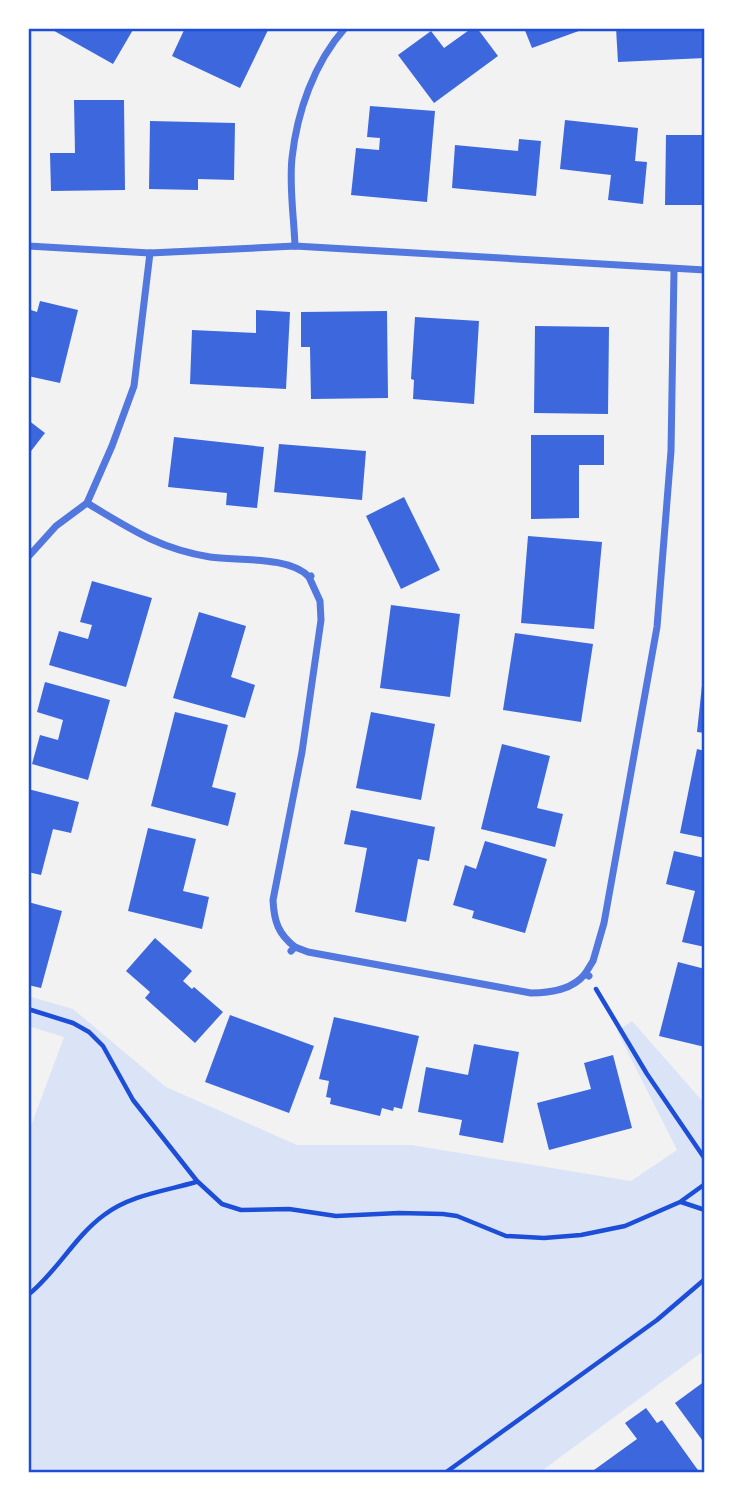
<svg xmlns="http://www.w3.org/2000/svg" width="733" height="1501" font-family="'Fira Sans Condensed',sans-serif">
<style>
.green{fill:#dbe4f7}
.building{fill:#3d67dc}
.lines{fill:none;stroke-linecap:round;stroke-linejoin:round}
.path{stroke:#1d4ed8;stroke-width:4.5}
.minor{stroke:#5277de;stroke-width:7}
.neatline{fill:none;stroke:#1d4ed8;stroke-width:2.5}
</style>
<rect width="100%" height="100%" fill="#f2f2f2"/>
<path class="green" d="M 28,996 L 73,1009 L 166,1087 L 297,1145 L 411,1145 L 631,1181 L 677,1150 L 617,1031 L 632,1021 L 705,1104 L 705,1350 L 539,1473 L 28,1473 L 28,1134 L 64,1037 L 28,1026 Z"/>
<g class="building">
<path d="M 49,28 L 134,28 L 113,64 Z"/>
<path d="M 185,28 L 269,28 L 240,88 L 172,56 Z"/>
<path d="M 472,28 L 477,28 L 498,56 L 434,103 L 398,55 L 431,31 L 444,48 Z"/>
<path d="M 524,28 L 587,28 L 532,48 Z"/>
<path d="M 616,28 L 705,28 L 705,58 L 618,62 Z"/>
<path d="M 74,100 L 124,100 L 125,190 L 51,191 L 50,153 L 75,153 Z"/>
<path d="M 370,106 L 435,111 L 427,202 L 351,195 L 356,148 L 379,150 L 380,138 L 367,137 Z"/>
<path d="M 565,120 L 638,128 L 635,161 L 647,162 L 643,204 L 608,200 L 611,175 L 560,169 Z"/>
<path d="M 150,121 L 235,123 L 234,180 L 198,179 L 198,190 L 149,189 Z"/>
<path d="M 666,135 L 705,135 L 705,205 L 665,205 Z"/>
<path d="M 519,139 L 541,141 L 536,196 L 452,188 L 455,145 L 518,151 Z"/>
<path d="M 40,301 L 78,310 L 60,383 L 28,376 L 28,309 L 37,312 Z"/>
<path d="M 256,310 L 290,312 L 286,389 L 190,384 L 192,330 L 256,333 Z"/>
<path d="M 387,311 L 388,398 L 311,399 L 310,347 L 301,347 L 301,312 Z"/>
<path d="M 415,317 L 479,321 L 474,404 L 413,399 L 414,380 L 411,379 Z"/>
<path d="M 535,326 L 609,327 L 608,414 L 534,413 Z"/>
<path d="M 28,420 L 45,433 L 28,455 Z"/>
<path d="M 531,435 L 604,435 L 604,465 L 579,465 L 579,518 L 531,519 Z"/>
<path d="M 174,437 L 264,447 L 257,508 L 226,505 L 227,493 L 168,487 Z"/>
<path d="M 279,444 L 366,451 L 362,500 L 274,492 Z"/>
<path d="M 404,497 L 440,570 L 401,589 L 366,516 Z"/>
<path d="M 528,536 L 602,542 L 594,629 L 521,623 Z"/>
<path d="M 92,581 L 152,598 L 126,687 L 49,665 L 59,631 L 88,639 L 92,625 L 80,622 Z"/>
<path d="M 391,605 L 460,614 L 450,697 L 380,688 Z"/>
<path d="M 199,612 L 246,626 L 231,677 L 255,685 L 245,718 L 173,698 Z"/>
<path d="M 515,633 L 593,644 L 581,722 L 503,710 Z"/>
<path d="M 703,676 L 705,676 L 705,733 L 697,732 Z"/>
<path d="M 45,682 L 110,700 L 88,780 L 32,764 L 40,735 L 58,740 L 63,720 L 37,712 Z"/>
<path d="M 175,712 L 228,725 L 212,787 L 236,793 L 228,826 L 151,806 Z"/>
<path d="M 371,712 L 435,724 L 421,800 L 356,788 Z"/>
<path d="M 502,744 L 550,756 L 537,808 L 563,814 L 555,847 L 481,829 Z"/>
<path d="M 697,749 L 705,751 L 705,838 L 680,833 Z"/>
<path d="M 28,789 L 79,802 L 71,833 L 53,829 L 41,875 L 28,872 Z"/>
<path d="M 351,810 L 435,827 L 429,861 L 418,859 L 406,922 L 355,912 L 367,848 L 344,844 Z"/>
<path d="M 148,828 L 196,839 L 183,891 L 209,897 L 202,929 L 128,911 Z"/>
<path d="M 485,841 L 547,859 L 525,933 L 472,918 L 474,911 L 453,905 L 465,865 L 476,869 Z"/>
<path d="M 674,851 L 705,858 L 705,947 L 682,942 L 695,891 L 666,884 Z"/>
<path d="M 28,902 L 62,911 L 41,988 L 28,985 Z"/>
<path d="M 155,938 L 192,971 L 183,981 L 192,989 L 194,987 L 223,1012 L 195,1043 L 145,998 L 150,992 L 126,971 Z"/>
<path d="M 678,962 L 705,969 L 705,1047 L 659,1036 Z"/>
<path d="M 230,1015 L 314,1046 L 289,1113 L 205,1082 Z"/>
<path d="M 334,1017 L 419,1036 L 402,1109 L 394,1107 L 393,1111 L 382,1108 L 380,1116 L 330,1104 L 331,1098 L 326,1097 L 329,1081 L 319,1079 Z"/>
<path d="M 474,1044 L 519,1052 L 503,1143 L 459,1135 L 462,1120 L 418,1112 L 426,1067 L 468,1075 Z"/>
<path d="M 613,1055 L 632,1128 L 549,1150 L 537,1103 L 591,1089 L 584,1063 Z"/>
<path d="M 705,1381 L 705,1444 L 675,1403 Z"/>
<path d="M 646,1408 L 657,1423 L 662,1420 L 700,1473 L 596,1473 L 594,1470 L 637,1439 L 625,1423 Z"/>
</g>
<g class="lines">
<g class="path">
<path d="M 596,989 L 647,1074 L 705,1159"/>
<path d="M 28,1009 L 73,1023 L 89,1032 L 103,1046 L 133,1100 L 197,1181 L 222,1204 L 241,1210 L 289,1209 L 336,1216 L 399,1213 L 443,1214 L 457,1216 L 506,1236 L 544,1238 L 581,1235 L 625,1226 L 680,1202 L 705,1184"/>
<path d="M 681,1202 L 705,1210"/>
<path d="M 28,1295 C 57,1272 74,1237 104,1215 C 130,1195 165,1191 196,1182"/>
<path d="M 445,1473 L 657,1320 L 705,1279"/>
</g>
<g class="minor">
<path d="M 28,246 L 150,253 L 295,246 L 705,270"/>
<path d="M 295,246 C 294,217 289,187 292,158 C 297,112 314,63 345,28"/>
<path d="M 87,503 C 130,529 160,549 210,557 C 238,561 290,556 309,577 L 311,576"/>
<path d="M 28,557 L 56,526 L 87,503 L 112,446 L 134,386 L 150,253"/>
<path d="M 295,947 C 278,934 274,921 273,900 L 302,752 L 321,620 L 320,601 L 309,577"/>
<path d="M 291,951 L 295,947 L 308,952 L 531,993 C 551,993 572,990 585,974"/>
<path d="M 589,976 L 585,974 L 593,961 L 604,923 L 657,627 L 671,451 L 674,270"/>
</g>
</g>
<rect width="733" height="1501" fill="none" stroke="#ffffff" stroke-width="60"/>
<rect x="30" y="30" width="673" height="1441" class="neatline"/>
</svg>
